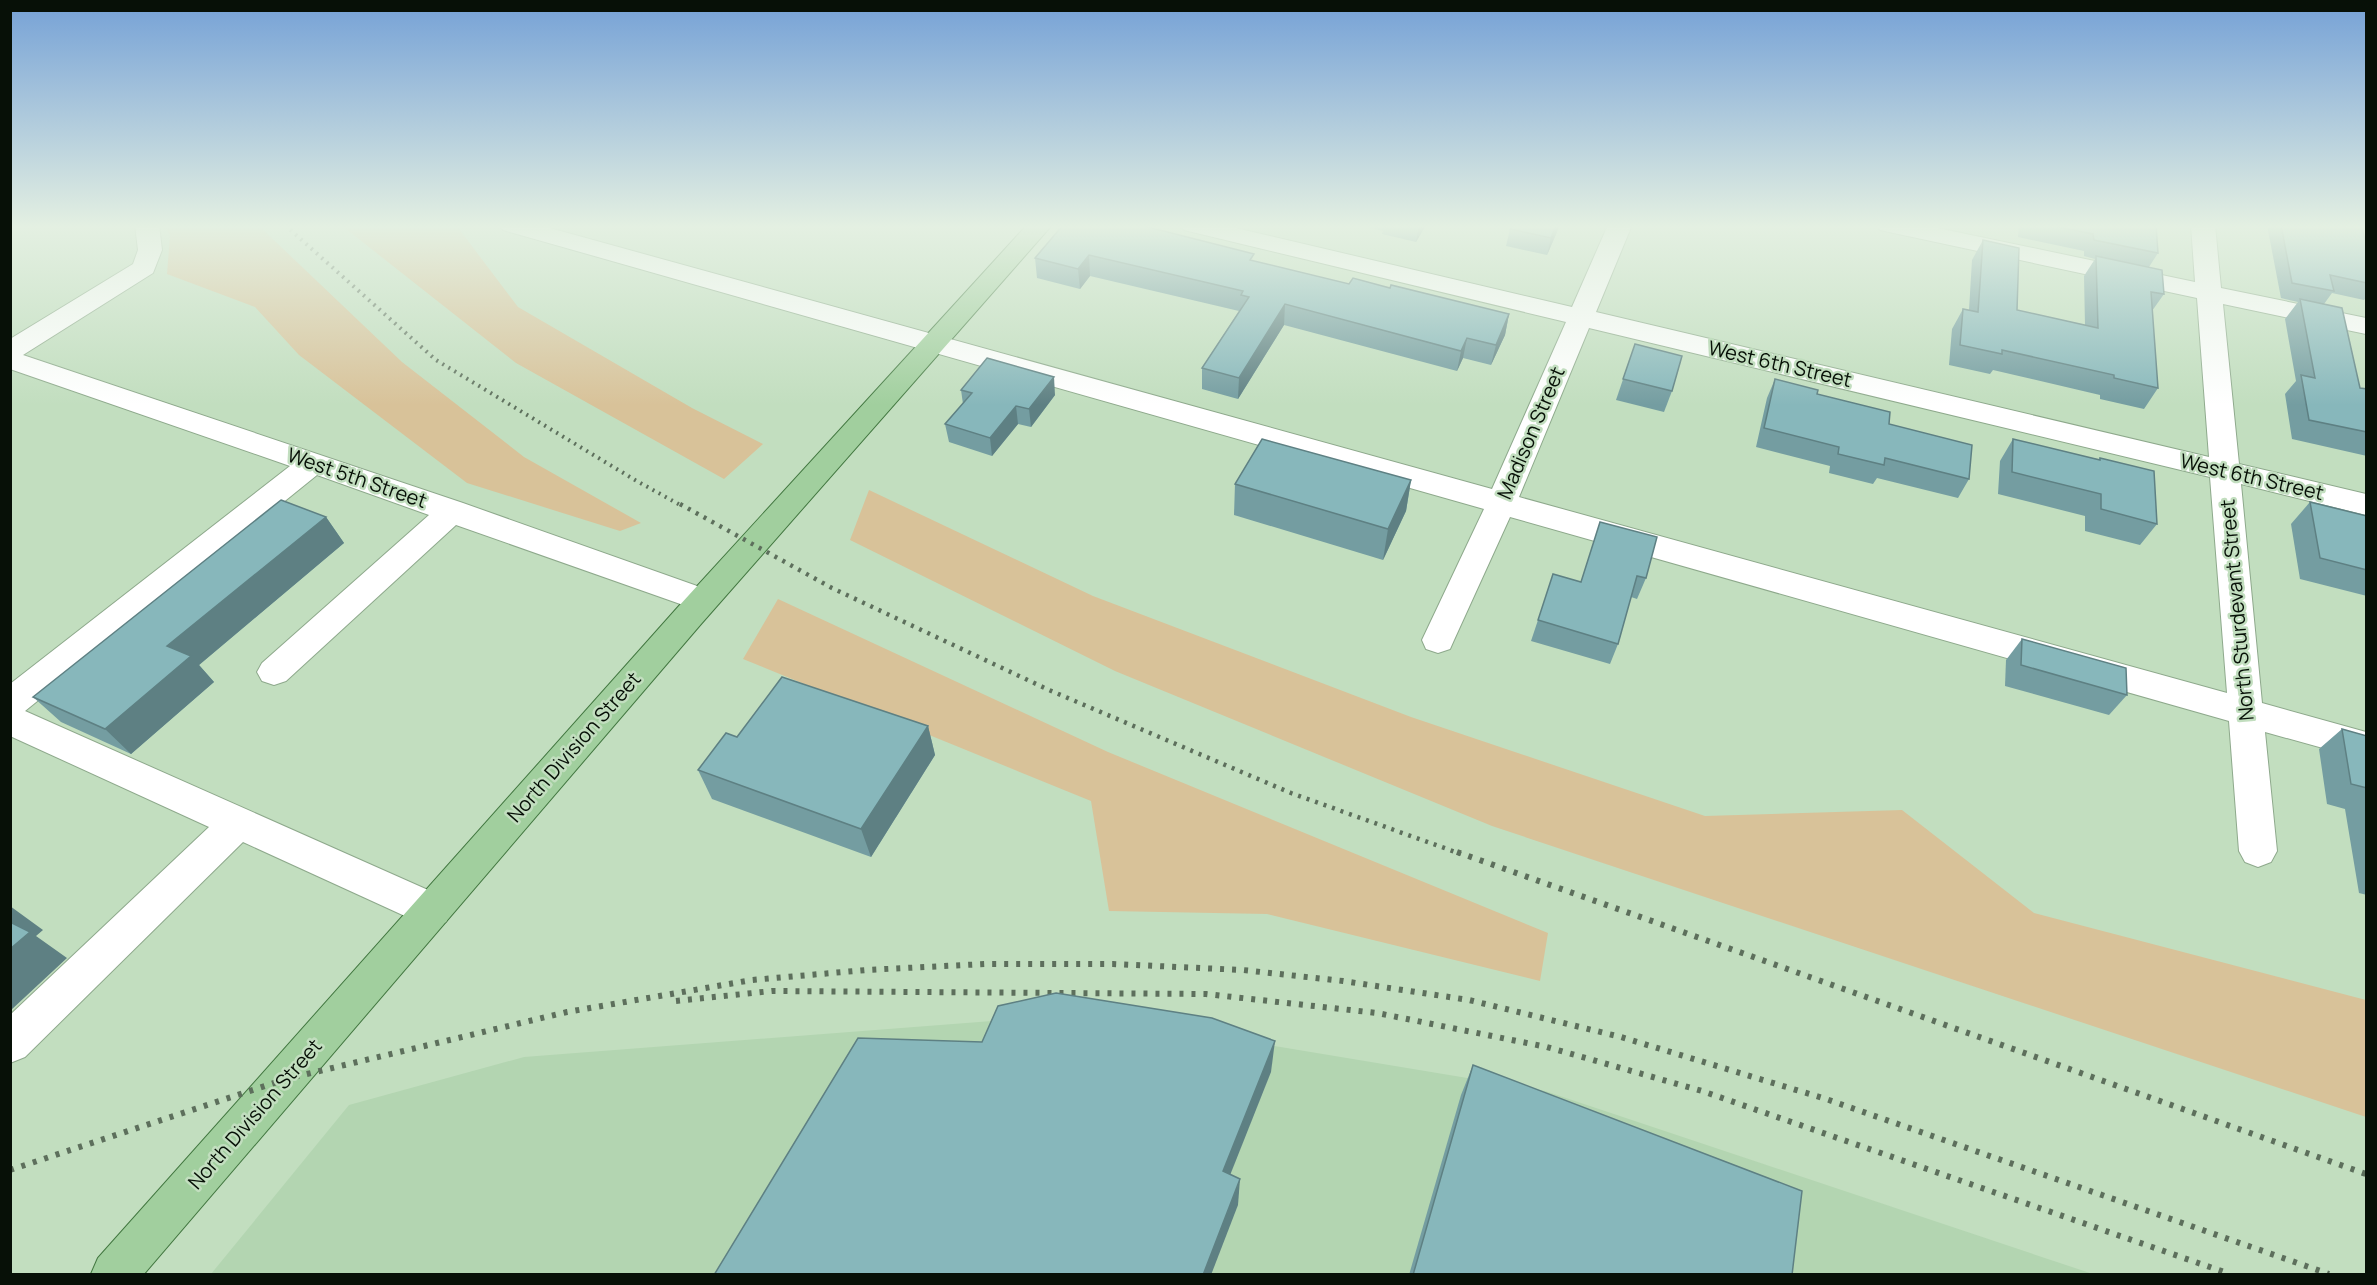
<svg xmlns="http://www.w3.org/2000/svg" width="2377" height="1285" font-family="Manrope,sans-serif">
<style>
.built{fill:#b3d5b1}
.green{fill:#d8c299}
.lines{fill:none;stroke-linecap:round;stroke-linejoin:round}
.minor-casing{stroke:#8ea98c;stroke-width:2}
.major-casing{stroke:#427740;stroke-width:2}
.minor{fill:#fff;fill-rule:evenodd}
.major{fill:#a1cf9e;fill-rule:evenodd}
.rail-far2{stroke:#5d6f5c;stroke-width:4;stroke-dasharray:2 5;stroke-linecap:butt}
.rail-far1{stroke:#5d6f5c;stroke-width:4.5;stroke-dasharray:3 6;stroke-linecap:butt}
.rail{stroke:#5d6f5c;stroke-width:6;stroke-dasharray:4 8;stroke-linecap:butt}
.wall{fill:#749da1}
.shaded-wall{fill:#5e8083}
.building{fill:#87b7bb;stroke:#5e8083;stroke-width:1.5}
.labels{text-anchor:middle;stroke-width:5;stroke-linejoin:round;paint-order:stroke}
.street-label{font-size:20px;fill:#071007;stroke:#c2debf}
</style>
<rect width="100%" height="100%" fill="#c2debf"/>
<path class="built" d="M 1082,1014 L 1545,1091 L 2093,1274 L 211,1274 L 349,1105 L 524,1057 Z"/>
<g class="green">
<path d="M 165,225 L 258,225 L 402,362 L 524,457 L 641,523 L 620,531 L 467,483 L 299,355 L 255,307 L 167,274 L 170,236 Z"/>
<path d="M 341,225 L 456,225 L 518,307 L 692,408 L 763,444 L 724,479 L 516,363 Z"/>
<path d="M 869,490 L 1093,596 L 1411,717 L 1705,816 L 1902,810 L 2034,913 L 2366,1000 L 2366,1117 L 1492,826 L 1115,671 L 850,540 Z"/>
<path d="M 778,599 L 1108,752 L 1548,933 L 1540,981 L 1267,914 L 1109,911 L 1091,801 L 743,659 Z"/>
</g>
<g class="lines">
<defs>
<g id="minor">
<path d="M 135,225 L 159,225 L 162,250 L 153,273 L 23,355 L 463,503 L 714,592 L 719,600 L 714,608 L 703,612 L 456,525 L 286,681 L 274,685 L 262,681 L 257,672 L 262,663 L 429,515 L 317,475 L 25,711 L 446,898 L 451,910 L 446,922 L 432,927 L 418,922 L 243,842 L 25,1057 L 10,1063 L 10,1015 L 209,827 L 10,736 L 10,684 L 290,466 L 10,369 L 10,339 L 133,264 L 138,250 Z"/>
<path d="M 500,225 L 539,225 L 1492,489 L 1566,322 L 1184,230 L 1181,225 L 1223,225 L 1572,307 L 1608,225 L 1632,225 L 1596,312 L 2209,457 L 2197,298 L 1889,232 L 1880,230 L 1877,225 L 1923,225 L 2195,282 L 2191,225 L 2215,225 L 2221,288 L 2366,318 L 2366,334 L 2223,304 L 2239,464 L 2366,494 L 2366,515 L 2241,484 L 2262,703 L 2366,732 L 2366,760 L 2265,732 L 2277,851 L 2271,862 L 2258,867 L 2245,862 L 2239,851 L 2229,721 L 1510,517 L 1454,640 L 1450,649 L 1438,653 L 1426,649 L 1422,640 L 1484,509 L 503,230 ZM 1589,328 L 2210,477 L 2227,693 L 1519,497 Z"/>
</g>
<path id="major" d="M 1027,225 L 1052,225 L 701,624 L 144,1274 L 91,1274 L 98,1258 L 678,607 Z"/>
</defs>
<use href="#minor" class="minor-casing"/>
<use href="#major" class="major-casing"/>
<use href="#minor" class="minor"/>
<use href="#major" class="major"/>
<path class="rail-far2" d="M 285,225 L 436,360 L 635,480 L 682,506"/>
<path class="rail-far1" d="M 680,504 L 832,588 L 1049,690 L 1291,793 L 1461,854"/>
<g class="rail">
<path d="M 1457,852 L 2366,1174"/>
<path d="M 676,1001 L 772,991 L 1206,994 L 1377,1013 L 1547,1047 L 1702,1091 L 2230,1274"/>
<path d="M 10,1170 L 286,1079 L 567,1012 L 752,980 L 866,970 L 985,964 L 1113,964 L 1243,970 L 1343,981 L 1469,1000 L 1621,1037 L 1826,1099 L 2329,1274"/>
</g>
</g>
<g class="wall">
<path d="M 1063,225 L 1254,261 L 1349,284 L 1390,288 L 1509,314 L 1505,335 L 1491,365 L 1463,358 L 1457,371 L 1284,325 L 1238,399 L 1202,389 L 1202,368 L 1239,311 L 1090,276 L 1080,289 L 1037,278 L 1035,258 Z"/>
<path d="M 1358,225 L 1426,225 L 1416,242 L 1382,234 L 1383,231 Z"/>
<path d="M 1560,225 L 1547,255 L 1506,246 L 1510,229 Z"/>
<path d="M 2019,225 L 2156,225 L 2158,253 L 2149,267 L 2164,294 L 2152,311 L 2158,388 L 2144,409 L 2100,399 L 2100,395 L 1993,370 L 1990,374 L 1949,365 L 1952,329 L 1963,309 L 1969,310 L 1972,260 L 1983,240 L 2017,310 L 2085,325 L 2084,276 L 2095,259 L 2084,256 L 2084,251 L 2018,237 Z"/>
<path d="M 2267,225 L 2361,225 L 2367,246 L 2367,297 L 2364,300 L 2332,293 L 2324,304 L 2360,388 L 2367,389 L 2367,456 L 2292,439 L 2285,394 L 2296,381 L 2285,319 L 2298,302 L 2281,298 Z"/>
<path d="M 1635,344 L 1672,391 L 1664,412 L 1616,400 Z"/>
<path d="M 1775,379 L 1817,394 L 1889,424 L 1969,479 L 1958,498 L 1877,478 L 1873,484 L 1829,473 L 1830,466 L 1756,447 L 1767,398 Z"/>
<path d="M 961,390 L 1055,395 L 1031,427 L 1018,424 L 992,456 L 949,442 L 945,424 L 963,404 Z"/>
<path d="M 2013,439 L 2098,460 L 2100,458 L 2157,524 L 2140,545 L 2085,531 L 2085,516 L 1998,494 L 2000,461 Z"/>
<path d="M 1411,480 L 1406,511 L 1383,560 L 1234,515 L 1235,484 Z"/>
<path d="M 2310,502 L 2367,516 L 2367,596 L 2300,579 L 2291,524 Z"/>
<path d="M 326,517 L 344,543 L 199,665 L 214,682 L 131,754 L 61,722 L 33,697 Z"/>
<path d="M 1600,522 L 1646,578 L 1637,599 L 1631,597 L 1618,644 L 1610,664 L 1531,641 L 1538,620 L 1581,582 Z"/>
<path d="M 2022,639 L 2127,695 L 2109,715 L 2005,686 L 2006,660 Z"/>
<path d="M 928,726 L 935,755 L 871,857 L 712,799 L 698,770 Z"/>
<path d="M 2342,729 L 2367,736 L 2367,895 L 2359,893 L 2345,809 L 2327,804 L 2319,749 Z"/>
<path d="M 1473,1065 L 1792,1275 L 1409,1275 L 1461,1095 Z"/>
</g>
<g class="shaded-wall">
<path d="M 1419,225 L 1426,225 L 1416,242 Z"/>
<path d="M 1556,225 L 1560,225 L 1547,255 L 1551,238 Z"/>
<path d="M 1089,255 L 1090,276 L 1080,289 L 1078,269 Z"/>
<path d="M 1285,304 L 1284,325 L 1238,399 L 1239,378 Z"/>
<path d="M 1509,314 L 1505,335 L 1491,365 L 1496,345 Z"/>
<path d="M 1467,338 L 1463,358 L 1457,371 L 1461,351 Z"/>
<path d="M 1054,377 L 1055,395 L 1031,427 L 1029,409 Z"/>
<path d="M 1016,406 L 1018,424 L 992,456 L 990,438 Z"/>
<path d="M 1411,480 L 1406,511 L 1383,560 L 1388,529 Z"/>
<path d="M 326,517 L 344,543 L 199,665 L 214,682 L 131,754 L 105,729 L 167,646 Z"/>
<path d="M 928,726 L 935,755 L 871,857 L 861,829 Z"/>
<path d="M 10,906 L 43,930 L 36,936 L 67,958 L 10,1011 Z"/>
<path d="M 1275,1041 L 1271,1072 L 1221,1198 L 1223,1171 Z"/>
<path d="M 1240,1179 L 1238,1205 L 1211,1275 L 1203,1275 Z"/>
</g>
<g class="building">
<path d="M 1063,225 L 1140,225 L 1254,254 L 1250,260 L 1349,284 L 1353,278 L 1390,288 L 1391,285 L 1509,314 L 1496,345 L 1467,338 L 1461,351 L 1285,304 L 1239,378 L 1202,368 L 1249,297 L 1241,295 L 1243,291 L 1089,255 L 1078,269 L 1035,258 Z"/>
<path d="M 1512,225 L 1556,225 L 1551,238 L 1510,229 Z"/>
<path d="M 2048,225 L 2156,225 L 2158,253 L 2094,240 L 2093,234 Z"/>
<path d="M 2281,225 L 2361,225 L 2367,246 L 2367,283 L 2330,275 L 2334,291 L 2292,283 Z"/>
<path d="M 1983,240 L 2019,248 L 2017,310 L 2098,328 L 2096,256 L 2162,270 L 2164,294 L 2151,292 L 2158,388 L 2114,378 L 2114,375 L 2002,350 L 2002,354 L 1960,345 L 1963,309 L 1978,312 Z"/>
<path d="M 2300,299 L 2342,308 L 2360,388 L 2367,389 L 2367,432 L 2309,420 L 2301,375 L 2315,378 Z"/>
<path d="M 1635,344 L 1682,356 L 1672,391 L 1623,379 Z"/>
<path d="M 987,358 L 1054,377 L 1029,409 L 1016,406 L 990,438 L 945,424 L 972,393 L 961,390 Z"/>
<path d="M 1775,379 L 1818,390 L 1817,394 L 1890,412 L 1889,424 L 1972,445 L 1969,479 L 1885,458 L 1884,465 L 1838,454 L 1839,447 L 1764,428 Z"/>
<path d="M 1262,439 L 1411,480 L 1388,529 L 1235,484 Z"/>
<path d="M 2013,439 L 2100,460 L 2100,458 L 2154,471 L 2157,524 L 2101,509 L 2101,494 L 2012,472 Z"/>
<path d="M 281,500 L 326,517 L 167,646 L 191,656 L 105,729 L 33,697 Z"/>
<path d="M 2310,502 L 2367,516 L 2367,570 L 2320,558 Z"/>
<path d="M 1600,522 L 1657,537 L 1646,578 L 1637,576 L 1618,644 L 1538,620 L 1553,574 L 1581,582 Z"/>
<path d="M 2022,639 L 2126,668 L 2127,695 L 2021,665 Z"/>
<path d="M 782,677 L 928,726 L 861,829 L 698,770 L 726,733 L 737,737 Z"/>
<path d="M 2342,729 L 2367,736 L 2367,788 L 2351,784 Z"/>
<path d="M 10,922 L 30,932 L 10,949 Z"/>
<path d="M 1056,993 L 1212,1018 L 1275,1041 L 1223,1171 L 1240,1179 L 1203,1275 L 714,1275 L 858,1038 L 982,1042 L 998,1006 Z"/>
<path d="M 1473,1065 L 1802,1191 L 1792,1275 L 1413,1275 Z"/>
</g>
<linearGradient id="sky" x2="0" y2="1"><stop stop-color="#75a1d6"/><stop offset="0.56" stop-color="#e4f0e2"/><stop offset="1" stop-color="#e4f0e2" stop-opacity="0"/></linearGradient>
<rect width="2377" height="405" fill="url(#sky)"/>
<g class="labels">
<g class="street-label">
<text transform="translate(1780 364) rotate(13)" y="7">West 6th Street</text>
<text transform="translate(1531 433) rotate(-67)" y="7">Madison Street</text>
<text transform="translate(2252 477) rotate(13)" y="7">West 6th Street</text>
<text transform="translate(357 478) rotate(19)" y="7">West 5th Street</text>
<text transform="translate(2237 610) rotate(-95)" y="7">North Sturdevant Street</text>
<text transform="translate(574 747) rotate(-49)" y="7">North Division Street</text>
<text transform="translate(255 1114) rotate(-49)" y="7">North Division Street</text>
</g>
</g>
<rect width="2377" height="1285" fill="none" stroke="#071007" stroke-width="24"/>
</svg>
